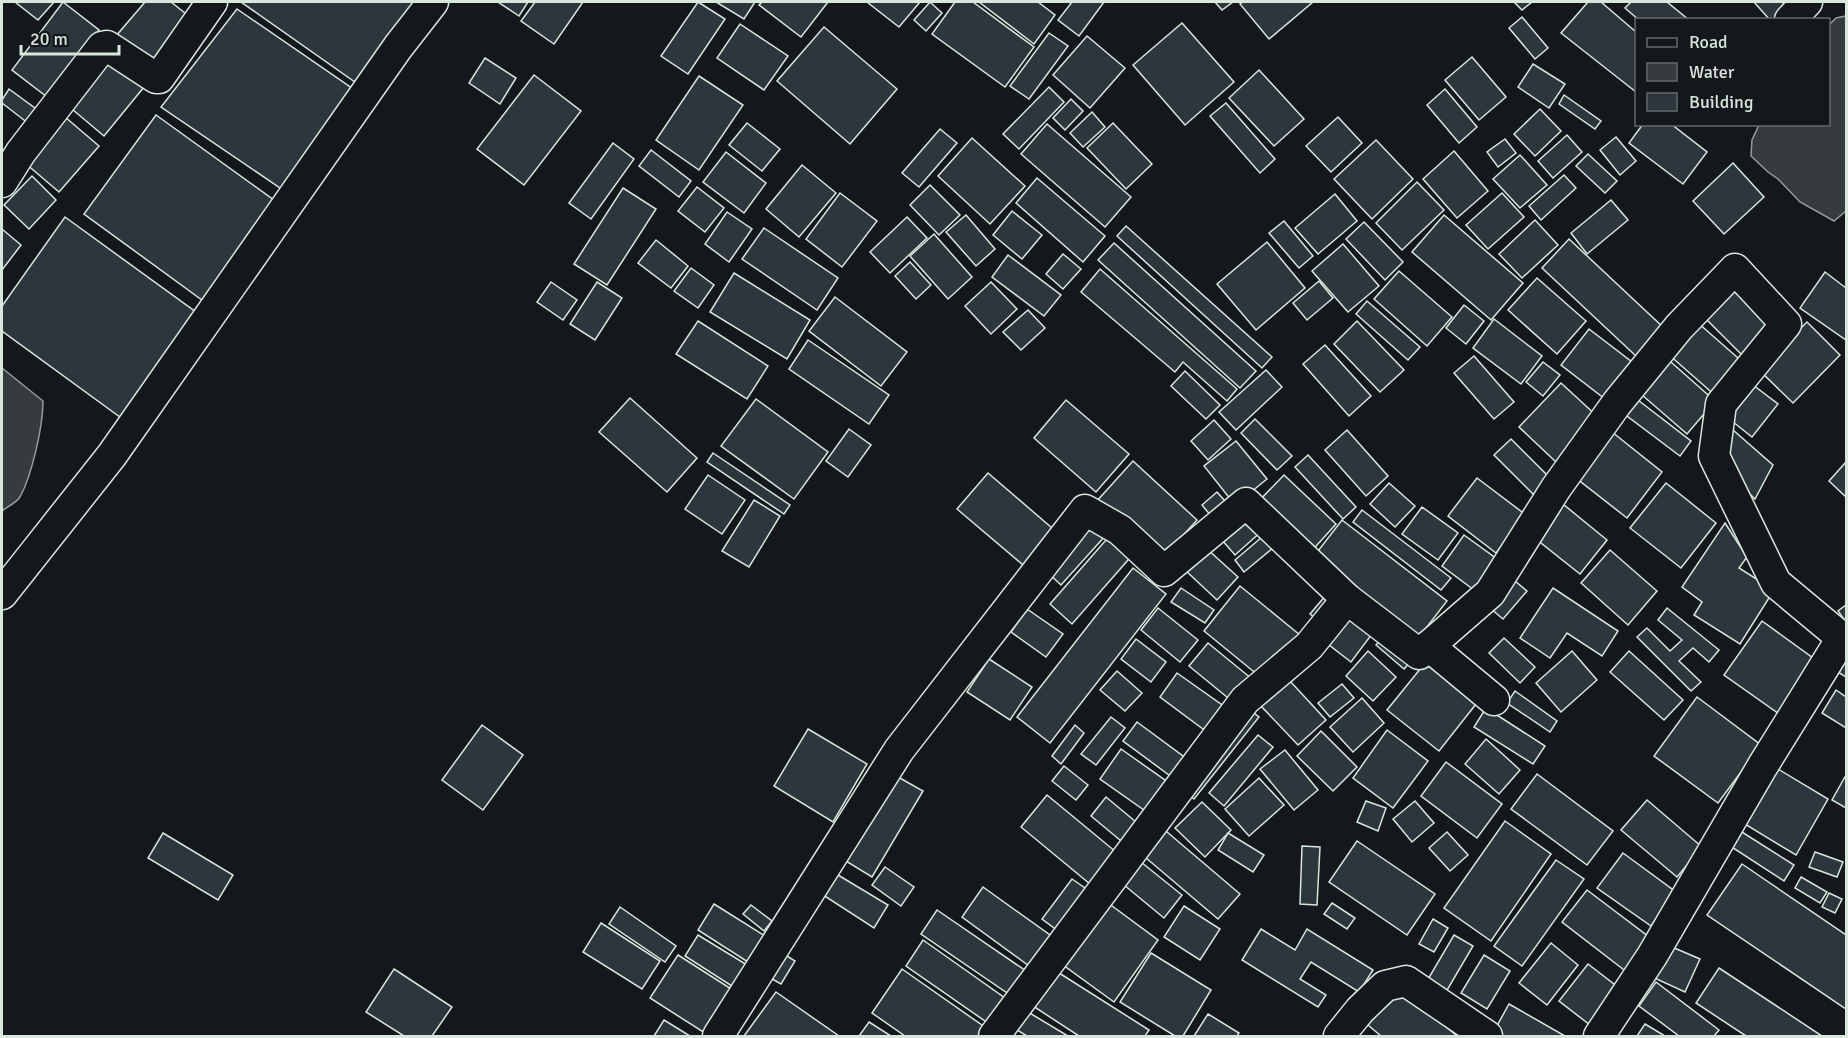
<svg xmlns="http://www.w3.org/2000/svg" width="1848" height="1038" font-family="Signika,sans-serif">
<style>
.water{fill:#363b3e;stroke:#939e99;stroke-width:1.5}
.building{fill:#2c363c;stroke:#d8e6dc;stroke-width:1.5}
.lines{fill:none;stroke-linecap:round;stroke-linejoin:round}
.minor-casing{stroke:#d8e6dc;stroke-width:33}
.minor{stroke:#14181c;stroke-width:30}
</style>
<rect width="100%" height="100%" fill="#14181c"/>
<g class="water">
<path d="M 1846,16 L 1846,211 L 1834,221 L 1800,202 L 1778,179 L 1768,172 L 1751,156 L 1752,140 L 1759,125 L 1828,124 L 1829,25 L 1836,18 Z"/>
<path d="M 2,368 L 43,401 C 43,426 32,475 20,497 C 16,503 7,507 2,511 Z"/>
</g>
<g class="building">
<path d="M 15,2 L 54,2 L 38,20 Z"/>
<path d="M 63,2 L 99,30 L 47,97 L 12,70 Z"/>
<path d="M 145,2 L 171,2 L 195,21 L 156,69 L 116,36 Z"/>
<path d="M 241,2 L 425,2 L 362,87 Z"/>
<path d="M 498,2 L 528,2 L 519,16 Z"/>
<path d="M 535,2 L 583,2 L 554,44 L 521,21 Z"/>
<path d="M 698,2 L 725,19 L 688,74 L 661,56 Z"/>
<path d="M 716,2 L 755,2 L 744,19 Z"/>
<path d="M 762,2 L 828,2 L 801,37 L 759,5 Z"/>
<path d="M 867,2 L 920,2 L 899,27 Z"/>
<path d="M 930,2 L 942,13 L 926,31 L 914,20 Z"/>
<path d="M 955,2 L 973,2 L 1034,47 L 1005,87 L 932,34 Z"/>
<path d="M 979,2 L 1038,2 L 1055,15 L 1034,44 Z"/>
<path d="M 1072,2 L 1104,2 L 1079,36 L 1058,20 Z"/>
<path d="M 1215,2 L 1233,2 L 1222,10 Z"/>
<path d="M 1243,2 L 1313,2 L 1269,39 L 1240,4 Z"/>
<path d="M 1514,2 L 1532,2 L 1522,10 Z"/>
<path d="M 1588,2 L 1601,2 L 1636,32 L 1636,92 L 1561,33 Z"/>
<path d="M 1631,2 L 1667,2 L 1689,20 L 1639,20 L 1625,8 Z"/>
<path d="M 1754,2 L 1782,2 L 1792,14 L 1785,20 L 1770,20 Z"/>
<path d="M 237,9 L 359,93 L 286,192 L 161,107 Z"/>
<path d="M 1522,17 L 1548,48 L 1535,59 L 1509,28 Z"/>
<path d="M 1182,23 L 1234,82 L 1185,125 L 1133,65 Z"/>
<path d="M 740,24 L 788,56 L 764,90 L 717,58 Z"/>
<path d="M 824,27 L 897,89 L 850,144 L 777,81 Z"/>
<path d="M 1049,33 L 1068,46 L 1029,99 L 1010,86 Z"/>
<path d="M 1087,36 L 1125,68 L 1090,108 L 1053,75 Z"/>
<path d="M 106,56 L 144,87 L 104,136 L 66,104 Z"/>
<path d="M 1472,57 L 1506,97 L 1479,120 L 1445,80 Z"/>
<path d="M 485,58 L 516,78 L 500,104 L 469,83 Z"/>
<path d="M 1533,64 L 1565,84 L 1549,108 L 1518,87 Z"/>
<path d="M 1259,70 L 1304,119 L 1274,146 L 1229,98 Z"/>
<path d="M 534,75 L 581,111 L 524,185 L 477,149 Z"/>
<path d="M 699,76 L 743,105 L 699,170 L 656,140 Z"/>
<path d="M 1049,87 L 1064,102 L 1019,149 L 1003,134 Z"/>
<path d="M 9,89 L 43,114 L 33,127 L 2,103 L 2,100 Z"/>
<path d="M 1445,89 L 1477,127 L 1459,143 L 1427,105 Z"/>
<path d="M 1564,95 L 1601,121 L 1595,129 L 1559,104 Z"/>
<path d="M 1071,99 L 1083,111 L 1065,130 L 1053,118 Z"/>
<path d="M 1226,103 L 1275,159 L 1260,173 L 1210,116 Z"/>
<path d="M 1540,109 L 1561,131 L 1535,156 L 1514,134 Z"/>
<path d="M 1092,112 L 1105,127 L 1083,147 L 1070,133 Z"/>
<path d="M 156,115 L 278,203 L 206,303 L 84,214 Z"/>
<path d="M 65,117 L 99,146 L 59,192 L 25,163 Z"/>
<path d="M 1338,117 L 1362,143 L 1331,172 L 1306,146 Z"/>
<path d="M 747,123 L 780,149 L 762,171 L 729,145 Z"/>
<path d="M 1113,123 L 1152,164 L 1126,189 L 1087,148 Z"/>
<path d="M 1047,124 L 1131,197 L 1105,227 L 1021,154 Z"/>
<path d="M 1643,124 L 1671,124 L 1707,152 L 1683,184 L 1629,143 Z"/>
<path d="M 940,129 L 957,143 L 919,187 L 902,173 Z"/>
<path d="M 1567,135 L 1582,152 L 1553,178 L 1538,161 Z"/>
<path d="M 1616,137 L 1636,161 L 1620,175 L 1600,150 Z"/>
<path d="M 972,138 L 1025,186 L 990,224 L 938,176 Z"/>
<path d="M 1505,139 L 1516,153 L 1498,167 L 1487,152 Z"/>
<path d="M 1376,140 L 1413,179 L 1372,219 L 1334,179 Z"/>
<path d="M 613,143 L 634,159 L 591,219 L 569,203 Z"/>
<path d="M 651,150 L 691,181 L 679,197 L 639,166 Z"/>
<path d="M 1454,151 L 1488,191 L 1457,218 L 1423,179 Z"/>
<path d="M 726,152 L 766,183 L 744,213 L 703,182 Z"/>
<path d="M 1588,154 L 1617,181 L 1605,193 L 1576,166 Z"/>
<path d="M 1520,155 L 1547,185 L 1520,208 L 1493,179 Z"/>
<path d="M 1733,163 L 1764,197 L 1724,234 L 1693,201 Z"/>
<path d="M 802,165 L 836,193 L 799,237 L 766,209 Z"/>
<path d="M 1564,175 L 1576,188 L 1541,220 L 1529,206 Z"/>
<path d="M 32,176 L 56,200 L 29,229 L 4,205 Z"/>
<path d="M 1037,178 L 1105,236 L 1083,262 L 1016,203 Z"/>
<path d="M 1417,182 L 1444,210 L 1402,250 L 1376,223 Z"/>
<path d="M 930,185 L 960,215 L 939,235 L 910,205 Z"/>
<path d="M 697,187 L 724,208 L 705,232 L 678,211 Z"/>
<path d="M 623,188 L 656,209 L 607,285 L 574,264 Z"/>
<path d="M 840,193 L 877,221 L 842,267 L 806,239 Z"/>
<path d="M 1502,193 L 1524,217 L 1488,249 L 1466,225 Z"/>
<path d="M 1335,194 L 1357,221 L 1318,254 L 1295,228 Z"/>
<path d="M 1611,200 L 1628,220 L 1587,254 L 1571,233 Z"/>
<path d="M 1012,211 L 1042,235 L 1022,259 L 993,235 Z"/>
<path d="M 727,212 L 752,229 L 729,262 L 705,244 Z"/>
<path d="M 966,215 L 995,249 L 976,266 L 946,232 Z"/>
<path d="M 1444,215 L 1523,283 L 1491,320 L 1412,252 Z"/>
<path d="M 65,217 L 200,315 L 124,420 L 2,331 L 2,306 Z"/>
<path d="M 907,217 L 927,238 L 890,273 L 870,252 Z"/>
<path d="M 1535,220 L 1558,245 L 1522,278 L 1499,254 Z"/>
<path d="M 1284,221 L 1313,256 L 1299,268 L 1269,233 Z"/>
<path d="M 1364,222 L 1403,262 L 1385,280 L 1346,239 Z"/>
<path d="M 1126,226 L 1272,357 L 1262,368 L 1117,236 Z"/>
<path d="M 764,228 L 838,278 L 817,310 L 742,259 Z"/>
<path d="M 2,229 L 21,245 L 2,270 Z"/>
<path d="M 934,234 L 972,277 L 948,299 L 910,256 Z"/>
<path d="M 1569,239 L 1664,328 L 1637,357 L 1542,268 Z"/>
<path d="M 656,240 L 688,266 L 671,288 L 638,263 Z"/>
<path d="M 1267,242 L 1305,288 L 1256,330 L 1217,284 Z"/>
<path d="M 1114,243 L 1256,371 L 1240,388 L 1098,260 Z"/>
<path d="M 1343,244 L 1379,286 L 1348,312 L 1312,271 Z"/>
<path d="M 1063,254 L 1081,269 L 1063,289 L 1046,274 Z"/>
<path d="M 1008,255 L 1061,295 L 1044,316 L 992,277 Z"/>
<path d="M 910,262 L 931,285 L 916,299 L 895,276 Z"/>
<path d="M 691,268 L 714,285 L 698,308 L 674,291 Z"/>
<path d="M 1100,269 L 1237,389 L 1227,401 L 1183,362 L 1175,372 L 1081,292 Z"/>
<path d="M 1399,271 L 1452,317 L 1427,346 L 1374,299 Z"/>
<path d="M 1825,272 L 1846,288 L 1846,340 L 1800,308 Z"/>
<path d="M 734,273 L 810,320 L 787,359 L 710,312 Z"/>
<path d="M 1732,277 L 1778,323 L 1744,357 L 1698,311 Z"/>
<path d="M 1537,278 L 1586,321 L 1557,354 L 1508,310 Z"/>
<path d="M 1319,281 L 1333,298 L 1307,320 L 1293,303 Z"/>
<path d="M 551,282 L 577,300 L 563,320 L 537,302 Z"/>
<path d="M 597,282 L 622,298 L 595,340 L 570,324 Z"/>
<path d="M 991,282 L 1017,309 L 991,334 L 965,306 Z"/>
<path d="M 835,297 L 907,352 L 881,386 L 809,331 Z"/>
<path d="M 1367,301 L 1420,347 L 1408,360 L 1356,314 Z"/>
<path d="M 1464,305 L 1484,321 L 1466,344 L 1446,328 Z"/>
<path d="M 1028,310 L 1045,328 L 1021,350 L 1003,332 Z"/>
<path d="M 1494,319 L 1542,356 L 1521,384 L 1473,348 Z"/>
<path d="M 698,321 L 768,366 L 747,399 L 676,354 Z"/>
<path d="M 1357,321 L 1404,370 L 1380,392 L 1334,344 Z"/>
<path d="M 1697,322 L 1746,365 L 1717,397 L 1668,354 Z"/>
<path d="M 1807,322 L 1840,355 L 1793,403 L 1759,370 Z"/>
<path d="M 1589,329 L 1632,362 L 1605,399 L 1561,365 Z"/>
<path d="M 808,340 L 889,395 L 869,424 L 789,369 Z"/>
<path d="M 1325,345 L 1371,396 L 1349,416 L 1303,364 Z"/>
<path d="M 1663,355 L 1715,401 L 1687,434 L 1634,388 Z"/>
<path d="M 1474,356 L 1514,402 L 1494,419 L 1454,373 Z"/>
<path d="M 1543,362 L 1560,375 L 1543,396 L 1526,382 Z"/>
<path d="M 1266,370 L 1282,387 L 1236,430 L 1219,412 Z"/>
<path d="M 1185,371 L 1220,405 L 1206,419 L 1171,386 Z"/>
<path d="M 1749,382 L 1778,404 L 1752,437 L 1723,414 Z"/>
<path d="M 1561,383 L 1599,418 L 1557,463 L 1519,427 Z"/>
<path d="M 1634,397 L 1691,441 L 1680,456 L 1623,413 Z"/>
<path d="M 630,398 L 697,458 L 667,492 L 599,432 Z"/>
<path d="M 756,399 L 828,452 L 794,499 L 721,446 Z"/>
<path d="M 1066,400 L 1129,454 L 1096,492 L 1034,438 Z"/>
<path d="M 1255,419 L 1292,456 L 1277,470 L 1241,433 Z"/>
<path d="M 1214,420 L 1231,439 L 1208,460 L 1191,441 Z"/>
<path d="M 849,429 L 871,445 L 848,477 L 826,461 Z"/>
<path d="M 1347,430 L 1388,476 L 1366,496 L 1325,450 Z"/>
<path d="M 1733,430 L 1773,465 L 1755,499 L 1729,474 L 1735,465 L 1719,451 Z"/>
<path d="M 1612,432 L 1662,472 L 1627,518 L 1576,478 Z"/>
<path d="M 1511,439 L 1552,480 L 1535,496 L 1494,455 Z"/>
<path d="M 1236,441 L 1267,479 L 1235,505 L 1204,466 Z"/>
<path d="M 713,453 L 790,505 L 784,514 L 707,462 Z"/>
<path d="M 1308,455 L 1356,507 L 1343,519 L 1295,467 Z"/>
<path d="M 1133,461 L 1197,520 L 1160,561 L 1096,502 Z"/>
<path d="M 1846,462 L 1846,497 L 1829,481 Z"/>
<path d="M 988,473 L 1059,534 L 1029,570 L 957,509 Z"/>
<path d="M 708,475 L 745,500 L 722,534 L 685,509 Z"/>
<path d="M 1284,475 L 1336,524 L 1308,555 L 1254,506 Z"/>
<path d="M 1477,478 L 1526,515 L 1496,553 L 1448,516 Z"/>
<path d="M 1389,483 L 1415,506 L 1395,527 L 1370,504 Z"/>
<path d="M 1666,483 L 1716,523 L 1681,568 L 1630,528 Z"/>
<path d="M 1217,492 L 1232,509 L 1216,522 L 1202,505 Z"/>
<path d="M 754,500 L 780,516 L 749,567 L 722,551 Z"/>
<path d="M 1558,500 L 1607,540 L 1580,574 L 1531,535 Z"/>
<path d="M 1244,507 L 1263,530 L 1235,555 L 1215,532 Z"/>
<path d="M 1422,507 L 1458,533 L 1438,560 L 1402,534 Z"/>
<path d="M 1362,510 L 1451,578 L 1441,590 L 1353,522 Z"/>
<path d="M 1090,520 L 1106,535 L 1061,585 L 1045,570 Z"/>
<path d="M 1342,520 L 1447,601 L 1416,641 L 1311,560 Z"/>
<path d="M 1725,523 L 1747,557 L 1739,568 L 1774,590 L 1740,644 L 1694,615 L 1702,602 L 1682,587 Z"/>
<path d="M 1269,531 L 1279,543 L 1244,572 L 1235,560 Z"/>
<path d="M 1113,532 L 1135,552 L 1072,624 L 1050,604 Z"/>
<path d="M 1464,535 L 1497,559 L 1474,590 L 1442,566 Z"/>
<path d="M 1206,548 L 1238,577 L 1217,600 L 1185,570 Z"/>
<path d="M 1610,550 L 1657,591 L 1628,625 L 1581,583 Z"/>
<path d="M 1133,568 L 1166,594 L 1050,743 L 1017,717 Z"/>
<path d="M 1508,575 L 1527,591 L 1503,619 L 1484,603 Z"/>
<path d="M 1240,586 L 1300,635 L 1264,680 L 1204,631 Z"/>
<path d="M 1181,588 L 1214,610 L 1205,623 L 1171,602 Z"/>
<path d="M 1332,588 L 1320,622 L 1310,614 Z"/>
<path d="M 1553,588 L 1618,631 L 1602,656 L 1567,633 L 1550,658 L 1520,638 Z"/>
<path d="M 1846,605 L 1846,622 L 1838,611 Z"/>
<path d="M 1351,606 L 1378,626 L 1351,662 L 1324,641 Z"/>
<path d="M 1158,608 L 1198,640 L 1180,662 L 1141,630 Z"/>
<path d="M 1667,608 L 1719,650 L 1709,662 L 1693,648 L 1679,661 L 1701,682 L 1691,691 L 1637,637 L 1647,628 L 1670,651 L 1682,640 L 1658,620 Z"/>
<path d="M 1027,609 L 1063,634 L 1046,657 L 1011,632 Z"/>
<path d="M 1762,621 L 1820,663 L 1782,716 L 1724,675 Z"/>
<path d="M 1386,633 L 1414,658 L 1404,669 L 1376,645 Z"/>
<path d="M 1504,638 L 1535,667 L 1520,683 L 1489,653 Z"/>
<path d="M 1136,639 L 1166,662 L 1151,682 L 1121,659 Z"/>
<path d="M 1208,643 L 1252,679 L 1233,702 L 1189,666 Z"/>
<path d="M 1846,646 L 1846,677 L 1831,668 Z"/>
<path d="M 1368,651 L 1396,677 L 1373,701 L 1346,676 Z"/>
<path d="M 1572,651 L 1597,680 L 1561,712 L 1536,683 Z"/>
<path d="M 1629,651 L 1683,700 L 1664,720 L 1610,672 Z"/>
<path d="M 989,659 L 1032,687 L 1010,720 L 967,692 Z"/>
<path d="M 1425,663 L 1476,704 L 1439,751 L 1387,710 Z"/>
<path d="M 1117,671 L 1142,693 L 1125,711 L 1100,690 Z"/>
<path d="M 1177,673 L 1225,707 L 1207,732 L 1160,697 Z"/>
<path d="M 1289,680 L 1326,720 L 1298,745 L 1261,706 Z"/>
<path d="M 1342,684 L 1354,698 L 1330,717 L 1318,703 Z"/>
<path d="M 1836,690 L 1846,697 L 1846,728 L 1822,713 Z"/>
<path d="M 1515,691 L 1557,721 L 1550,732 L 1507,703 Z"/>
<path d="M 1697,697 L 1761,745 L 1718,803 L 1654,756 Z"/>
<path d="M 1362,698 L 1384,723 L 1353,752 L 1330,727 Z"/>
<path d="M 1247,708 L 1259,717 L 1194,799 L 1183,791 Z"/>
<path d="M 1486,708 L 1545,746 L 1533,764 L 1474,727 Z"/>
<path d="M 1111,717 L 1125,728 L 1096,765 L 1081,754 Z"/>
<path d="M 1137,722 L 1187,759 L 1173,778 L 1123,741 Z"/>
<path d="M 482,725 L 523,755 L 483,810 L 442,780 Z"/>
<path d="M 1075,725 L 1084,733 L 1061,764 L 1052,756 Z"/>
<path d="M 808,729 L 867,764 L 833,822 L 774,786 Z"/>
<path d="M 1387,730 L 1428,761 L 1393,808 L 1353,778 Z"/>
<path d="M 1321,731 L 1357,767 L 1333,791 L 1297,756 Z"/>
<path d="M 1258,735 L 1273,747 L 1224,806 L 1209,793 Z"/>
<path d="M 1486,739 L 1520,770 L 1499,794 L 1465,764 Z"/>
<path d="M 1121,749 L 1172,785 L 1151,815 L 1100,779 Z"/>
<path d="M 1285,750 L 1318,790 L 1294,810 L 1260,769 Z"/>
<path d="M 1446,762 L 1502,804 L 1477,838 L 1421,796 Z"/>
<path d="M 1768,763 L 1828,799 L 1796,855 L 1735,818 Z"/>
<path d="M 1064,766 L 1088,785 L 1076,800 L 1052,781 Z"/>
<path d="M 891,773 L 923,791 L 872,877 L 841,858 Z"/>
<path d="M 1537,774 L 1613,831 L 1587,865 L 1511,809 Z"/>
<path d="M 1846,775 L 1846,808 L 1832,800 Z"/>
<path d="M 1259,778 L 1284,805 L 1249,836 L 1225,809 Z"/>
<path d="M 1047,795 L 1116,852 L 1090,884 L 1021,827 Z"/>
<path d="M 1106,797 L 1142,827 L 1126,845 L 1091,816 Z"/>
<path d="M 1647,800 L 1702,847 L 1677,877 L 1621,830 Z"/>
<path d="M 1366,801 L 1386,808 L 1378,831 L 1357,822 Z"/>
<path d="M 1415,801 L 1434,823 L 1412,842 L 1393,819 Z"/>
<path d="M 1202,802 L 1231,830 L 1205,857 L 1175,828 Z"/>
<path d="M 1505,821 L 1551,854 L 1491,941 L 1444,908 Z"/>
<path d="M 1160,826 L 1240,894 L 1218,919 L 1139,852 Z"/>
<path d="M 1734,827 L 1794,865 L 1784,881 L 1724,842 Z"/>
<path d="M 1447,832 L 1468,855 L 1450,871 L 1429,848 Z"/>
<path d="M 163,833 L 233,875 L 218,900 L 148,858 Z"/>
<path d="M 1228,833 L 1264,855 L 1253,872 L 1218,850 Z"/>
<path d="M 1357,841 L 1435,894 L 1407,935 L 1329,882 Z"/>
<path d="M 1302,846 L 1320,847 L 1317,905 L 1300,904 Z"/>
<path d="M 1815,852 L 1843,862 L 1837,877 L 1809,867 Z"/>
<path d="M 1623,853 L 1676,892 L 1651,926 L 1597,888 Z"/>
<path d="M 1136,858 L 1182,895 L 1164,918 L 1118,880 Z"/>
<path d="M 1556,860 L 1584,879 L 1522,966 L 1494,946 Z"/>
<path d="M 1742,864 L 1846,935 L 1846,1009 L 1707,915 Z"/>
<path d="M 885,867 L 914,887 L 901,906 L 872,885 Z"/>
<path d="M 833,872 L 888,905 L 874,928 L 820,893 Z"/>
<path d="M 1801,877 L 1827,892 L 1820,903 L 1795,888 Z"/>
<path d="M 1072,879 L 1095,895 L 1065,936 L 1042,919 Z"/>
<path d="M 983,887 L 1057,940 L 1036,971 L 962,917 Z"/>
<path d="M 1587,890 L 1653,940 L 1628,973 L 1562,922 Z"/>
<path d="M 1829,893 L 1842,899 L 1835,913 L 1822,907 Z"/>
<path d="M 1104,900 L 1158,940 L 1114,1002 L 1059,962 Z"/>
<path d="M 1332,903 L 1355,918 L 1347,929 L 1324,914 Z"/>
<path d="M 714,904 L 768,938 L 751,964 L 698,930 Z"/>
<path d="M 751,905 L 772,921 L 764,931 L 743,914 Z"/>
<path d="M 1184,906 L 1220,929 L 1200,960 L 1164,937 Z"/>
<path d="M 620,907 L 676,946 L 665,962 L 609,924 Z"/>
<path d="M 937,910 L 1029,973 L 1013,997 L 921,934 Z"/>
<path d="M 1433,919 L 1448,928 L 1434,952 L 1419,944 Z"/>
<path d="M 601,923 L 660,961 L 642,989 L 583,952 Z"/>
<path d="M 1261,929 L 1295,950 L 1307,929 L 1373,970 L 1359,992 L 1311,962 L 1300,979 L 1326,995 L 1318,1007 L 1242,960 Z"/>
<path d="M 698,935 L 752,968 L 738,990 L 685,956 Z"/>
<path d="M 1454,935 L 1473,946 L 1443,997 L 1424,986 Z"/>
<path d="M 923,940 L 1012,1003 L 995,1028 L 906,966 Z"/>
<path d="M 1551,943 L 1578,965 L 1547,1005 L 1519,983 Z"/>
<path d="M 1665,944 L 1700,959 L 1685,992 L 1650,976 Z"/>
<path d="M 779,951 L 795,961 L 781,984 L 765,975 Z"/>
<path d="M 1151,953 L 1211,990 L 1183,1036 L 1175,1036 L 1120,1002 Z"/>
<path d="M 678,955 L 736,992 L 708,1035 L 650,998 Z"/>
<path d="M 1484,955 L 1510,971 L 1487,1009 L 1461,993 Z"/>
<path d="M 1588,964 L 1619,988 L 1590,1025 L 1559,1001 Z"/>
<path d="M 1719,968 L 1822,1036 L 1746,1036 L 1696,1003 Z"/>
<path d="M 394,969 L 452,1007 L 432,1036 L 404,1036 L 366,1012 Z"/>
<path d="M 902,969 L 989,1030 L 985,1036 L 905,1036 L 872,1013 Z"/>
<path d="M 1056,971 L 1149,1030 L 1145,1036 L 1079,1036 L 1033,1006 Z"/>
<path d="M 1656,982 L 1719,1030 L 1714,1036 L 1679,1036 L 1639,1006 Z"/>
<path d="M 1400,986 L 1429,1012 L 1457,1036 L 1381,1036 L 1368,1025 Z"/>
<path d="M 776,992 L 839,1036 L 744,1036 Z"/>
<path d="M 1509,1004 L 1565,1036 L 1498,1036 L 1493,1033 Z"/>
<path d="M 1023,1009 L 1068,1036 L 1027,1036 L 1012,1027 Z"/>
<path d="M 1208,1014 L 1239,1033 L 1237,1036 L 1194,1036 Z"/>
<path d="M 664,1020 L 690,1036 L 654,1036 Z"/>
<path d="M 869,1022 L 891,1036 L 859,1036 Z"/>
<path d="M 1645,1024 L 1665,1036 L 1637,1036 Z"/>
</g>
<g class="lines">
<defs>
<g id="minor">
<path d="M 1790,20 L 1807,2"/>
<path d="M 2,182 L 21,152 L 102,47 L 107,46 L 156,78 L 159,78 L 212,2"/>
<path d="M 2,594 L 112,455 L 398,47 L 433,2"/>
<path d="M 1429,646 L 1490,593 L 1556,488 L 1617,403 L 1679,327 L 1735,269 L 1786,324 L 1721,404 L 1714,456 L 1776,583 L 1842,638 L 1762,767 L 1652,956 L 1599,1036"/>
<path d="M 718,1036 L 899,750 L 1085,510 L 1120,530 L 1164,571 L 1246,503 L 1347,599"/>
<path d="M 994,1036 L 1245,700 L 1309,646 L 1347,599 L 1419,654 L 1429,646 L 1494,700"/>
<path d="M 1339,1036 L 1360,1010 L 1385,986 L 1406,981 L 1487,1036"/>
</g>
</defs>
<use href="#minor" class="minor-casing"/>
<use href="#minor" class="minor"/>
</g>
<rect width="1848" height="1038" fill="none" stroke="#d8e6dc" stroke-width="6"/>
<rect x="1635" y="18" width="195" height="108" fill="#14181c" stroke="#626a69" stroke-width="1.5"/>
<rect x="1647" y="38" width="30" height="9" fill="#14181c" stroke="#626a69" stroke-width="1.5"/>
<text x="1689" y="48" font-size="18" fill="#d8e6dc">Road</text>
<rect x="1647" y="63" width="30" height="18" fill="#363b3e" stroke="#626a69" stroke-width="1.5"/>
<text x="1689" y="78" font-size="18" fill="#d8e6dc">Water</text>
<rect x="1647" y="93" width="30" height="18" fill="#2c363c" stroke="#626a69" stroke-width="1.5"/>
<text x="1689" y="108" font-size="18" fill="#d8e6dc">Building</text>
<path d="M21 45v9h98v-9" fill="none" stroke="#d8e6dc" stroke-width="3"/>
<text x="30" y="45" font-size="18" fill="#d8e6dc" stroke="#14181c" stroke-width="4.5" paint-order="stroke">20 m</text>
</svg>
